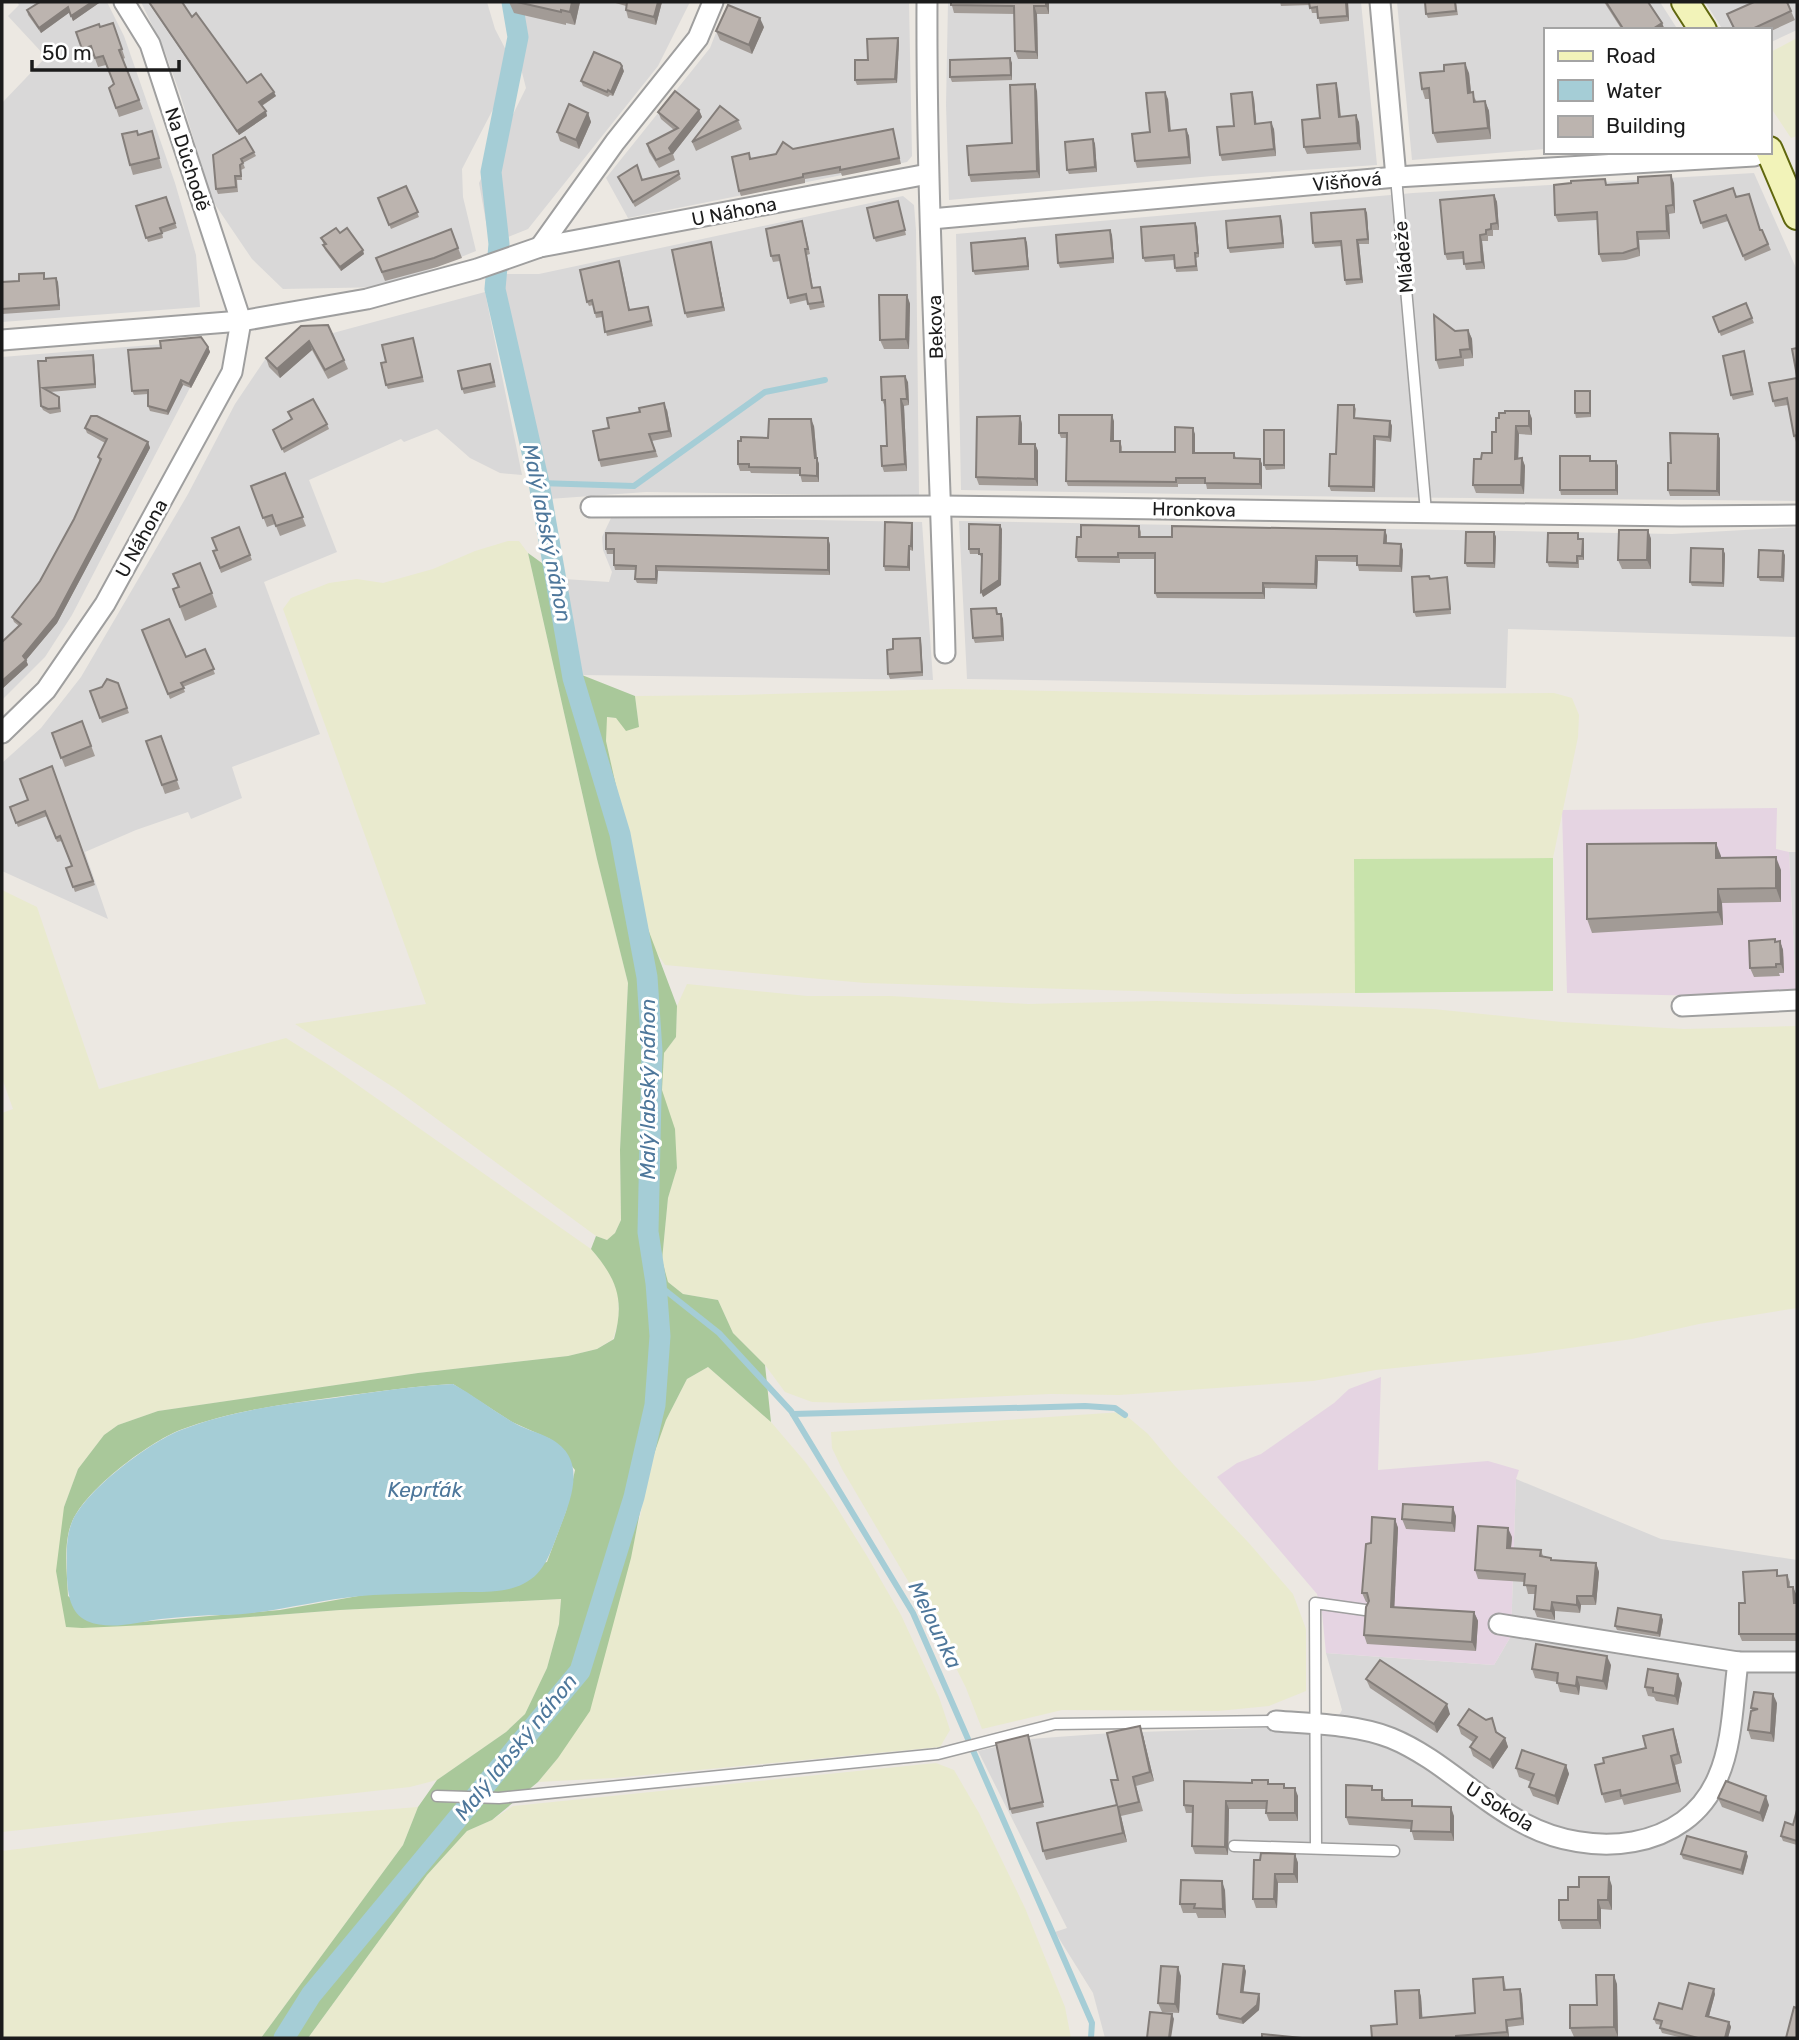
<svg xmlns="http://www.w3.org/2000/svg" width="1799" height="2040" font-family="Rubik,sans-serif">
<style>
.residential{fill:#d9d8d8}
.industrial{fill:#e5d4e2}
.farmland{fill:#e9eace}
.grass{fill:#c8e3ab}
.forest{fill:#a9c89a;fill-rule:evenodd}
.water{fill:#a5cdd6}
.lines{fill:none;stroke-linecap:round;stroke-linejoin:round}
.stream{stroke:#a5cdd6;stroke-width:6}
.canal{stroke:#a5cdd6;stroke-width:21}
.lane-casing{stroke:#9f9f9f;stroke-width:13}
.street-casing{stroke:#9f9f9f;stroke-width:23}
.secondary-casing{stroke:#60670e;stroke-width:30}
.lane{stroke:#fff;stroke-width:10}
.street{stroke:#fff;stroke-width:19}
.secondary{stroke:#f2f3b9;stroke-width:26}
.wall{fill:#a29b96}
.shaded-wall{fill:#847e7a}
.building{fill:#bcb4af;stroke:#847e7a;stroke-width:2}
.labels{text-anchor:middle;stroke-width:6;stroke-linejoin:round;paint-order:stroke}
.street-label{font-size:19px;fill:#1b1b1b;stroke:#fff}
.water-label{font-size:21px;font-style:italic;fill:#4e779b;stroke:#fff}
</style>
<rect width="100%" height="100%" fill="#ece8e2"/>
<g class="residential">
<path d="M 17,2 L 107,2 L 124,36 L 175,183 L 196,255 L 200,307 L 2,322 L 2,103 L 46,57 L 8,16 L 19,5 Z"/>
<path d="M 141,2 L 487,2 L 495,29 L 508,54 L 508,68 L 504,88 L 462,169 L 463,197 L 476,251 L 387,287 L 283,289 L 252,259 L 212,200 L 180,94 L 165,52 Z"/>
<path d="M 504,2 L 690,2 L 658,66 L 528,229 L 490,244 L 479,183 L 526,88 Z"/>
<path d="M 728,2 L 909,2 L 912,156 L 907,162 L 628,218 L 606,178 L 710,48 Z"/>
<path d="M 948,2 L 1361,2 L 1377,165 L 1212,176 L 949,200 L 946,105 Z"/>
<path d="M 1397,2 L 1660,2 L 1678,30 L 1545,30 L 1545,149 L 1412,160 Z"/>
<path d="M 1705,2 L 1797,2 L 1797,30 L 1769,43 L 1769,30 L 1723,30 Z"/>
<path d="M 1754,173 L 1797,270 L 1797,501 L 1362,497 L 961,490 L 956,234 L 1413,193 Z"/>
<path d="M 903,196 L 914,205 L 916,230 L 919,496 L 646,492 L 549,499 L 502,274 L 539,274 Z"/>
<path d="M 485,292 L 522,475 L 500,473 L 470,458 L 437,429 L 404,442 L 401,439 L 309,480 L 337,552 L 264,582 L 320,734 L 232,767 L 242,798 L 191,819 L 188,812 L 136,830 L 85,852 L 108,919 L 2,871 L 2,763 L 41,728 L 81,677 L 188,494 L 235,404 L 266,358 L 306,333 L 333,333 Z"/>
<path d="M 201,341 L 209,351 L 72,615 L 45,657 L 2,700 L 2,357 Z"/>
<path d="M 612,516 L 922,522 L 933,680 L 582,675 L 564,579 L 609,582 L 612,572 L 603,550 L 602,537 Z"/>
<path d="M 959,521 L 1672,534 L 1797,527 L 1797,637 L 1508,629 L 1506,688 L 967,679 Z"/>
<path d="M 1789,852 L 1797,852 L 1797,993 L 1796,993 Z"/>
<path d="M 1516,1479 L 1661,1539 L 1797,1560 L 1797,2038 L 1105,2038 L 1093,1993 L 1055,1932 L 1067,1928 L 978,1751 L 1030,1739 L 1111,1733 L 1287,1727 L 1331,1729 L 1342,1710 L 1326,1653 L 1494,1665 L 1511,1636 Z"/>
</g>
<g class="industrial">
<path d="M 1777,808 L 1776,849 L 1789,852 L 1796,993 L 1708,996 L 1567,993 L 1562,810 Z"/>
<path d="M 1381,1377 L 1378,1470 L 1488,1461 L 1519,1470 L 1516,1479 L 1511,1636 L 1494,1665 L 1326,1653 L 1322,1613 L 1317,1594 L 1217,1477 L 1237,1463 L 1261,1454 L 1334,1403 L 1349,1389 Z"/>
</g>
<g class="farmland">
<path d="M 1797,38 L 1797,136 L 1791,138 L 1769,105 L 1769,53 Z"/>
<path d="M 508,541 L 519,541 L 528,553 L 597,859 L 628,983 L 620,1150 L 621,1220 L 615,1233 L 607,1240 L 596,1236 L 396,1089 L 295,1024 L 426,1004 L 283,609 L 291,598 L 329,583 L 357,579 L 383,583 L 433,569 L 475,551 Z"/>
<path d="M 950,689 L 1247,695 L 1554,693 L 1572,698 L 1579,715 L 1578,737 L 1553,858 L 1355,859 L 1355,993 L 1237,994 L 865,983 L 665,965 L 655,950 L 648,929 L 606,741 L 606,717 L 616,718 L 639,727 L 635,696 L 739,695 Z"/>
<path d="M 2,890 L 37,907 L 99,1089 L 286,1038 L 332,1067 L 591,1249 L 609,1270 L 618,1293 L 619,1320 L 613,1339 L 597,1349 L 568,1356 L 418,1373 L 158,1411 L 118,1425 L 104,1435 L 78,1469 L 64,1507 L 67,1627 L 148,1625 L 340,1610 L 561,1599 L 559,1624 L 547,1668 L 525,1714 L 506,1732 L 437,1780 L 410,1787 L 2,1832 L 2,1113 L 13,1109 L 2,1078 Z"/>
<path d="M 687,984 L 807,996 L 891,996 L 1028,1004 L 1156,1001 L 1433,1009 L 1562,1022 L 1684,1029 L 1797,1026 L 1797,1308 L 1699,1324 L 1632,1339 L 1528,1354 L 1376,1370 L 1313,1381 L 1119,1395 L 1051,1394 L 852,1403 L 812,1402 L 785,1392 L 765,1365 L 733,1333 L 718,1300 L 683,1294 L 668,1282 L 662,1260 L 668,1198 L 677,1167 L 662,1090 L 664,1053 L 676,1037 L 677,1006 Z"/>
<path d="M 708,1367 L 771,1422 L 806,1463 L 834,1503 L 867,1556 L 901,1615 L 939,1697 L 950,1730 L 940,1747 L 614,1778 L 538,1782 L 558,1758 L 623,1581 L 640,1518 L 648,1471 L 666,1420 L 687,1379 Z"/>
<path d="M 1122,1412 L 1148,1434 L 1174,1465 L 1248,1542 L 1293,1594 L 1306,1629 L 1306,1691 L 1269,1706 L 1218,1711 L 1062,1710 L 982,1729 L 966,1688 L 937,1630 L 842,1469 L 832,1448 L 831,1432 Z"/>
<path d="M 936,1763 L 954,1770 L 979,1813 L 1025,1908 L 1065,2007 L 1071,2038 L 308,2038 L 427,1875 L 467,1831 L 492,1820 L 513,1806 Z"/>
<path d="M 418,1807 L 403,1845 L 261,2038 L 2,2038 L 2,1851 L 231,1822 Z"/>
</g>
<path class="grass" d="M 1553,858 L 1553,991 L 1355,993 L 1354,859 Z"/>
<path class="forest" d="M 528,553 L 564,579 L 582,675 L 635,696 L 639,727 L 626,731 L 616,718 L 607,717 L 606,741 L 648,929 L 677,1006 L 676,1037 L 664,1053 L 662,1090 L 675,1129 L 677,1168 L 668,1198 L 662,1260 L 668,1282 L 683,1294 L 718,1300 L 733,1333 L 765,1365 L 771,1422 L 708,1367 L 687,1379 L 666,1420 L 648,1471 L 631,1558 L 590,1711 L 558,1758 L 538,1782 L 492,1820 L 467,1831 L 427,1875 L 308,2038 L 261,2038 L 403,1845 L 418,1807 L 437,1780 L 506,1732 L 525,1714 L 547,1668 L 559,1624 L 561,1599 L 340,1610 L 148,1625 L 82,1628 L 66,1627 L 56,1571 L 64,1507 L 78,1469 L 104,1435 L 118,1425 L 158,1411 L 418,1373 L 568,1356 L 597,1349 L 614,1339 C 625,1300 617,1279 591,1249 L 596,1236 L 607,1240 L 615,1233 L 621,1220 L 620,1150 L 628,983 L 597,859 ZM 453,1384 L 512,1422 L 550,1439 L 575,1470 L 566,1511 L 547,1562 L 280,1610 L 104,1625 L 68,1596 C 67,1572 63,1543 72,1522 C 86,1489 148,1443 180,1430 C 230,1411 284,1404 336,1397 C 375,1392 413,1386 453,1384 Z"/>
<path class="water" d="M 453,1384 C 473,1395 491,1409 511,1421 C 523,1429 538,1432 551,1439 C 587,1459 572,1497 560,1528 C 551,1550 546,1573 523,1584 C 505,1593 482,1592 461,1592 C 428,1594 394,1593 361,1596 C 315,1600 270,1614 224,1615 C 203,1615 182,1617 161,1619 C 138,1622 110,1631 87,1621 C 70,1613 68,1594 67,1578 C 67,1560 65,1539 72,1522 C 86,1490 148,1443 181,1430 C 230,1411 282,1404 334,1398 C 374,1392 413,1386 453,1384 Z"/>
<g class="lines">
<g class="stream">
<path d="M 539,483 L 634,486 L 765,392 L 825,380"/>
<path d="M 656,1283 L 719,1333 L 791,1411 L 913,1613 L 1092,2023 L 1091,2038"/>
<path d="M 793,1414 L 1085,1406 L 1115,1408 L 1125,1415"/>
</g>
<path class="canal" d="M 284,2038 L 311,1995 L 580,1671 L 634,1497 L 655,1405 L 660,1336 L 656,1283 L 648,1232 L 652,1051 L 647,977 L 620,834 L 573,678 L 539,483 L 495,289 L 499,244 L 491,172 L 518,37 L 512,2"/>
<defs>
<g id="lane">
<path d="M 1396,177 L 1426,512"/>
<path d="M 437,1796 L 499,1798 L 938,1754 L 1055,1724 L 1276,1721"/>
<path d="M 1234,1846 L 1394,1851"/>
<path d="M 1316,1848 L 1315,1603 L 1365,1610"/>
</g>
<g id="street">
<path d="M 927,2 C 926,219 940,436 945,653"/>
<path d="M 1380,2 L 1396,177"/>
<path d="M 931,219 L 1396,177 L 1754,156 L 1764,152"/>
<path d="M 540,247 L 615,142 L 698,38 L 713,2"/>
<path d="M 2,340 L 241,321 L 367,299 L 477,269 L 540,247 L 928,174"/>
<path d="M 591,507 L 942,506 L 1681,516 L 1797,515"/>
<path d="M 2,733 L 46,690 L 105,604 L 232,372 L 241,321 L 150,44 L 124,2"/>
<path d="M 1682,1006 L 1797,1000"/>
<path d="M 1499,1624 L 1738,1662 L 1797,1662"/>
<path d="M 1276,1721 C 1313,1724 1356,1724 1391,1738 C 1440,1758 1478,1800 1525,1824 C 1589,1858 1686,1853 1718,1777 C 1733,1743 1733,1699 1738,1662"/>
</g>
<g id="secondary">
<path d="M 1685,2 L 1703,30"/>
<path d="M 1769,150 L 1797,216"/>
</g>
</defs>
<use href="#lane" class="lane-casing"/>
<use href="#street" class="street-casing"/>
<use href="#secondary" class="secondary-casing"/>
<use href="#lane" class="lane"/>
<use href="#street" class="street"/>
<use href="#secondary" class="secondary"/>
</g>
<g class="wall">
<path d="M 40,2 L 99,2 L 99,3 L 73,21 L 70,12 L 41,33 L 28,15 L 27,10 Z"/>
<path d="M 148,2 L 182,2 L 192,17 L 247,83 L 276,96 L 262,106 L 267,116 L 239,135 Z"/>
<path d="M 509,2 L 580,2 L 575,25 L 566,23 L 566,25 L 514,13 Z"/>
<path d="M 612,2 L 662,2 L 656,25 L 628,18 L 626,10 L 626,6 Z"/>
<path d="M 951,2 L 1049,2 L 1049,14 L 1037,14 L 1038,59 L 1018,59 L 1015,51 L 1015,14 L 954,13 Z"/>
<path d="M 1280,2 L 1348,2 L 1349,21 L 1320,24 L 1317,13 L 1312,13 L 1310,5 L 1281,6 Z"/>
<path d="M 1425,2 L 1456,2 L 1458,15 L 1428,18 L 1426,14 Z"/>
<path d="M 1604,2 L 1648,2 L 1662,23 L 1664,28 L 1661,30 L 1622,30 Z"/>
<path d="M 1791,11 L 1795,20 L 1769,32 L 1769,30 L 1734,30 L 1727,14 Z"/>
<path d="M 113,23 L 125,58 L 123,59 L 143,109 L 119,117 L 109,88 L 114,84 L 106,65 L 98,67 L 94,56 L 86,58 L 76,32 L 100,27 Z"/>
<path d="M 764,27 L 752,54 L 720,40 L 716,31 Z"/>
<path d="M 898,38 L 899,42 L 897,83 L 857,85 L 855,80 L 868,60 Z"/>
<path d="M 1012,63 L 1012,80 L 952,82 L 950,77 Z"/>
<path d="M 624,71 L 613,96 L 610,95 L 608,97 L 583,86 L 581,81 Z"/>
<path d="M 1469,73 L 1471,92 L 1477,102 L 1485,101 L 1489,111 L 1491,139 L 1437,143 L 1433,133 L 1430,99 L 1425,99 L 1422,89 Z"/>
<path d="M 1338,90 L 1341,116 L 1359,122 L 1361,150 L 1307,154 L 1304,147 L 1320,118 Z"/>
<path d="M 1037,91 L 1040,178 L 971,182 L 969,175 L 1012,143 Z"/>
<path d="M 1168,99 L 1171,131 L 1186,129 L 1189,136 L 1191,164 L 1137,168 L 1135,161 Z"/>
<path d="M 1254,99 L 1256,123 L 1274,129 L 1276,156 L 1222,161 L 1220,155 L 1234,126 Z"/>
<path d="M 699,110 L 702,117 L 673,154 L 675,160 L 659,168 L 649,152 L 647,144 L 674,130 L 661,119 L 658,112 Z"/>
<path d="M 588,113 L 591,122 L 579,149 L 560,141 L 557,132 Z"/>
<path d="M 738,120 L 742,129 L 696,151 L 692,142 Z"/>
<path d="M 893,129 L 901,164 L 842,176 L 841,173 L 805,179 L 805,183 L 741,196 L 739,191 L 749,153 L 751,159 L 776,154 L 793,149 Z"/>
<path d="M 152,131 L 162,168 L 133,175 L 130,165 L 138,135 Z"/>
<path d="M 1093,139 L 1095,144 L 1097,172 L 1069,174 L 1067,170 Z"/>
<path d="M 254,152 L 256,156 L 243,163 L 245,168 L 241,170 L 242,180 L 237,180 L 238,192 L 218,194 L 216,189 L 213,155 Z"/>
<path d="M 678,171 L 681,179 L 635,207 L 618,177 L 642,180 Z"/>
<path d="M 1674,183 L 1675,213 L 1669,214 L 1670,239 L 1639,240 L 1640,256 L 1626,260 L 1602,262 L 1599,254 L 1597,220 L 1558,222 L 1555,215 L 1607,184 Z"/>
<path d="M 406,186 L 419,217 L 391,229 L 378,198 Z"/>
<path d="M 1494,195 L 1497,202 L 1499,230 L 1493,230 L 1493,236 L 1488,236 L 1488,241 L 1482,241 L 1485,269 L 1466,270 L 1463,259 L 1447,260 L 1445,254 Z"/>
<path d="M 166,197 L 177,228 L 162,233 L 163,238 L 148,242 L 136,206 Z"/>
<path d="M 1736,197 L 1761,230 L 1762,230 L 1771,250 L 1745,261 L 1728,221 L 1703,229 L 1694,201 Z"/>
<path d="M 898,201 L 906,235 L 876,242 L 874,238 Z"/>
<path d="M 1365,209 L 1367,213 L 1369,244 L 1359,244 L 1363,283 L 1346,285 L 1345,280 L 1342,246 L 1315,248 L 1313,243 Z"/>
<path d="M 1282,221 L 1284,248 L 1230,253 L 1228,248 Z"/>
<path d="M 804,227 L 810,254 L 807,255 L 813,288 L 820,287 L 825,307 L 810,310 L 807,300 L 790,304 L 780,261 L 773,262 L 771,256 Z"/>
<path d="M 1197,227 L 1199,257 L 1196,258 L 1198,271 L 1176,272 L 1174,260 L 1145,262 L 1143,258 Z"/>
<path d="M 451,229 L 462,258 L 437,267 L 385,281 L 376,258 Z"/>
<path d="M 1112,235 L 1114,263 L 1060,268 L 1058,263 Z"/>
<path d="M 321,238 L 364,254 L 341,271 L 325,250 L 323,245 L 324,245 Z"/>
<path d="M 1025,238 L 1027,243 L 1029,270 L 975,275 L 973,271 Z"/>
<path d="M 712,247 L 725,311 L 687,318 L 685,313 Z"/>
<path d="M 621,266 L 630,310 L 648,307 L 653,326 L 607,336 L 602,317 L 596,318 L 593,305 L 589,306 L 587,302 Z"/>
<path d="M 46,279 L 58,282 L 60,310 L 2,314 L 2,282 Z"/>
<path d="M 907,295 L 910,304 L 909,349 L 884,349 L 880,340 Z"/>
<path d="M 1746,303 L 1754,323 L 1721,336 L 1713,317 Z"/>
<path d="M 301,326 L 344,360 L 348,369 L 328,379 L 312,350 L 280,378 L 269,367 L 266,358 Z"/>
<path d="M 1468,330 L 1472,339 L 1473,358 L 1464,359 L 1464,366 L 1439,369 L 1436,360 L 1455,331 Z"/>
<path d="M 413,338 L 424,382 L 388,389 L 386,385 L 386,362 Z"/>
<path d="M 208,347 L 210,352 L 191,388 L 183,385 L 168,415 L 150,411 L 148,406 L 148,394 L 134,395 L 132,391 Z"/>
<path d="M 1744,351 L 1754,395 L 1733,400 L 1731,395 Z"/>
<path d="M 94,359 L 96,388 L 50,392 L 60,401 L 61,412 L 50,414 L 43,410 L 41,406 L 38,361 Z"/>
<path d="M 492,369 L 496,387 L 464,394 L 462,389 Z"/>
<path d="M 1797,378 L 1797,442 L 1796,442 L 1794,436 L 1788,405 L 1775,407 L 1773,401 Z"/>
<path d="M 908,382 L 909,405 L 904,406 L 907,471 L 884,472 L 882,466 L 887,446 L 885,407 L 882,400 Z"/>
<path d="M 1591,395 L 1591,417 L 1576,418 L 1575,413 Z"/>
<path d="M 1354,405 L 1356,409 L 1355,418 L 1390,421 L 1392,426 L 1391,442 L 1376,440 L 1375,492 L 1331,491 L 1329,486 L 1336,454 Z"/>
<path d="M 667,410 L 672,437 L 652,441 L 658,457 L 601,467 L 599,460 L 609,428 Z"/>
<path d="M 1529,411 L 1532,419 L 1532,435 L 1519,434 L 1518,458 L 1522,458 L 1525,466 L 1524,494 L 1476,493 L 1473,485 L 1481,459 L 1492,453 L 1499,418 Z"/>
<path d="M 288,412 L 327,424 L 329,429 L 284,453 L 273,430 L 292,420 Z"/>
<path d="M 1020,416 L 1022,424 L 1022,444 L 1035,444 L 1038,451 L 1038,486 L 979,485 L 976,477 Z"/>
<path d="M 1114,421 L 1114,441 L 1120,441 L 1122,447 L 1122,452 L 1175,452 L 1195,434 L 1195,453 L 1234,453 L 1236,458 L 1260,459 L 1262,464 L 1262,489 L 1207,489 L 1206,484 L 1178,484 L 1178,487 L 1068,486 L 1066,481 L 1067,438 L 1061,438 L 1059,433 Z"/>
<path d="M 814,426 L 817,458 L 819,464 L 819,482 L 802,482 L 800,474 L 751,473 L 750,471 L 740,471 L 738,464 L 768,438 Z"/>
<path d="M 85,428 L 148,442 L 150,448 L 57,623 L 26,660 L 28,665 L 2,689 L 19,626 L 14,622 L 12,617 L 40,581 L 74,519 L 100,463 L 98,457 L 105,443 L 87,433 Z"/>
<path d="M 1284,430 L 1285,434 L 1285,469 L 1266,470 L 1264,465 Z"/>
<path d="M 1718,434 L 1720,439 L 1720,496 L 1670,496 L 1668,490 L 1671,463 Z"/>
<path d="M 1592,461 L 1616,461 L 1618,466 L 1618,495 L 1561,495 L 1560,490 Z"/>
<path d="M 285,473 L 306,526 L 280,536 L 275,524 L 267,527 L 251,486 Z"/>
<path d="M 912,523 L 913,528 L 913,551 L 910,550 L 910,571 L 885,571 L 884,566 Z"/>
<path d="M 1139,526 L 1141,532 L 1141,537 L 1385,530 L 1387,536 L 1387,544 L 1403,550 L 1402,572 L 1359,571 L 1357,562 L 1318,561 L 1317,589 L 1265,588 L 1265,599 L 1157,598 L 1155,593 L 1155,559 L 1120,559 L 1120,563 L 1078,562 L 1076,557 Z"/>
<path d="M 239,527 L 252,560 L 221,573 L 213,551 L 217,550 Z"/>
<path d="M 1002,529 L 1001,585 L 983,597 L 982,558 L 979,554 L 970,554 L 969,549 Z"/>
<path d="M 1648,530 L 1651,539 L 1651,569 L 1622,569 L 1618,560 Z"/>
<path d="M 1494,532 L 1496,537 L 1495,568 L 1467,567 L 1465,563 Z"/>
<path d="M 828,538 L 830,545 L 830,575 L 658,571 L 657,584 L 637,583 L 635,579 L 636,570 L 615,570 L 614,565 L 614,554 L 607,554 L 606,549 Z"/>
<path d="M 1580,539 L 1583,539 L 1584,544 L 1584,560 L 1579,560 L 1579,568 L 1549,567 L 1547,562 Z"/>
<path d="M 1723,549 L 1725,554 L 1724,587 L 1692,586 L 1690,582 Z"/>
<path d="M 1785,555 L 1784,582 L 1760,581 L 1758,577 Z"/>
<path d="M 173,574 L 212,593 L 217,607 L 185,621 L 173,589 L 178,587 Z"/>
<path d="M 1430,579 L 1448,581 L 1451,614 L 1416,617 L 1414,612 Z"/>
<path d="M 998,612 L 998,614 L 1001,614 L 1003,619 L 1004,641 L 975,643 L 973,638 Z"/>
<path d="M 142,630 L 186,657 L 205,649 L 215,674 L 183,687 L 185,692 L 170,699 Z"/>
<path d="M 920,638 L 921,642 L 923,676 L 890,679 L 888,674 L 893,649 Z"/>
<path d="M 118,683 L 129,713 L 102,723 L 90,691 Z"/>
<path d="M 82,721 L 95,756 L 65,767 L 52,733 Z"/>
<path d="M 161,736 L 180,789 L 165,794 L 146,741 Z"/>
<path d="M 52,766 L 95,885 L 75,892 L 66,868 L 72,867 L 62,841 L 57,842 L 47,816 L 18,827 L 10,807 L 27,800 Z"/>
<path d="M 1721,856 L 1721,858 L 1781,870 L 1781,902 L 1722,903 L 1723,925 L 1592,933 L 1587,919 Z"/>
<path d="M 1776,941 L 1780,941 L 1783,950 L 1784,973 L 1779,973 L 1780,976 L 1754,977 L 1750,968 Z"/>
<path d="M 1456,1516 L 1455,1532 L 1406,1529 L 1402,1519 Z"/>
<path d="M 1395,1519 L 1398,1528 L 1394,1607 L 1474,1612 L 1478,1621 L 1476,1651 L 1367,1644 L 1364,1635 L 1368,1602 L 1366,1602 L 1362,1593 L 1371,1543 Z"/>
<path d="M 1512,1537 L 1511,1548 L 1541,1550 L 1543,1556 L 1552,1560 L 1596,1563 L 1599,1572 L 1596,1605 L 1581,1605 L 1580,1613 L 1555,1611 L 1555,1620 L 1537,1617 L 1534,1609 L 1535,1594 L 1528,1594 L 1525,1582 L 1478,1579 L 1475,1570 Z"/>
<path d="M 1787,1575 L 1790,1582 L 1790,1587 L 1793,1587 L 1796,1594 L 1796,1603 L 1797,1603 L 1797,1641 L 1742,1641 L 1739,1634 L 1745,1603 L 1779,1576 Z"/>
<path d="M 1661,1615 L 1663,1620 L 1660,1637 L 1617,1630 L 1615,1626 Z"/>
<path d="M 1611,1665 L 1607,1690 L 1580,1686 L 1579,1695 L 1560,1692 L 1557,1682 L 1535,1678 L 1532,1669 Z"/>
<path d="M 1366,1679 L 1450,1714 L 1437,1733 L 1370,1688 Z"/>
<path d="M 1682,1683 L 1678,1705 L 1656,1701 L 1654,1697 L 1648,1696 L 1645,1687 Z"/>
<path d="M 1777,1703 L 1774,1742 L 1751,1739 L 1748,1730 L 1752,1710 L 1751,1708 Z"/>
<path d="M 1458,1725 L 1497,1732 L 1505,1738 L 1508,1747 L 1493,1769 L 1473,1756 L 1470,1747 L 1473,1742 L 1461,1734 Z"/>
<path d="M 1143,1735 L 1154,1781 L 1136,1786 L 1143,1811 L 1121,1816 L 1127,1842 L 1046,1860 L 1043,1851 L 1117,1805 L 1118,1780 Z"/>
<path d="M 1676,1738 L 1682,1763 L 1675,1765 L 1681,1792 L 1624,1805 L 1622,1799 L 1605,1803 L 1602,1794 L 1604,1763 Z"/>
<path d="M 1029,1740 L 1044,1807 L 1012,1814 L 1010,1809 Z"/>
<path d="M 1566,1765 L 1569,1774 L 1558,1805 L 1533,1796 L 1529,1787 L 1531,1782 L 1519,1777 L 1516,1768 Z"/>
<path d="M 1269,1784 L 1284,1784 L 1285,1788 L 1298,1796 L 1298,1821 L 1269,1821 L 1266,1813 L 1266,1809 L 1229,1809 L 1228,1855 L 1195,1854 L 1192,1846 L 1193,1813 L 1186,1813 L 1184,1805 Z"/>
<path d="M 1373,1790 L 1385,1798 L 1385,1800 L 1454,1816 L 1454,1841 L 1414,1840 L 1411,1829 L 1349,1825 L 1346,1817 Z"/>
<path d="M 1718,1798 L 1769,1805 L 1763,1822 L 1722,1807 Z"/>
<path d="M 1797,1810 L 1797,1845 L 1783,1841 L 1781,1836 L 1793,1825 Z"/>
<path d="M 1295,1854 L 1298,1863 L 1298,1883 L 1278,1883 L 1277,1908 L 1256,1908 L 1253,1899 L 1260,1860 Z"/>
<path d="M 1681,1854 L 1748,1856 L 1743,1875 L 1683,1859 Z"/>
<path d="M 1612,1886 L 1612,1910 L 1601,1909 L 1601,1929 L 1562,1929 L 1559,1920 L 1568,1900 Z"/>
<path d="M 1225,1890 L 1226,1918 L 1198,1918 L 1196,1913 L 1183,1913 L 1180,1904 Z"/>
<path d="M 1246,1971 L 1243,1992 L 1259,1994 L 1260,1998 L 1259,2010 L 1243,2024 L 1219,2019 L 1217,2014 Z"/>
<path d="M 1181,1976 L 1179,2013 L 1162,2012 L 1158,2003 Z"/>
<path d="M 1503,1977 L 1505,1984 L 1506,1990 L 1520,1989 L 1522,1995 L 1524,2025 L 1508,2027 L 1509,2038 L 1372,2038 L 1397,2024 L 1419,1990 L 1421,1997 L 1422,2018 L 1475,2013 Z"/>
<path d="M 1617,1984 L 1618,2037 L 1574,2037 L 1570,2028 L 1597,2005 Z"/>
<path d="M 1715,1994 L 1709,2016 L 1729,2022 L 1731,2027 L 1728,2038 L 1683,2038 L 1662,2033 L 1660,2028 L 1661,2025 L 1656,2024 L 1654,2019 L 1682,2009 Z"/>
</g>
<g class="shaded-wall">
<path d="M 92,2 L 99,3 L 73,21 L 71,16 Z"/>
<path d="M 572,2 L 580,2 L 575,25 L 570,12 Z"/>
<path d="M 658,2 L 662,2 L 656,25 L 654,17 Z"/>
<path d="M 1046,2 L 1049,2 L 1049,14 L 1046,6 Z"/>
<path d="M 1346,2 L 1348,2 L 1349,21 L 1347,16 Z"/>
<path d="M 1034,6 L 1037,14 L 1038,59 L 1036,52 Z"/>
<path d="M 68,7 L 70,12 L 41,33 L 39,28 Z"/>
<path d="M 760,18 L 764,27 L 752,54 L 749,45 Z"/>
<path d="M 1662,23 L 1664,28 L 1661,30 L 1651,30 Z"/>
<path d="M 898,38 L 899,42 L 897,83 L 895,79 Z"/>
<path d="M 1010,58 L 1012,63 L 1012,80 L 1011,75 Z"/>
<path d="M 1465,63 L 1469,73 L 1472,103 L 1468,93 Z"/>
<path d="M 622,66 L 624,71 L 613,96 L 611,92 Z"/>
<path d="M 1336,83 L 1338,90 L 1341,123 L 1339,117 Z"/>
<path d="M 1035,84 L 1037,91 L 1040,178 L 1037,171 Z"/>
<path d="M 274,92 L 276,96 L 261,106 L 259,102 Z"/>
<path d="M 1165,92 L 1168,99 L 1171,138 L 1169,131 Z"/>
<path d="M 1252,92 L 1254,99 L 1257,130 L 1255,124 Z"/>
<path d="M 1485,101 L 1489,111 L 1491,139 L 1488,128 Z"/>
<path d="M 699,110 L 702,117 L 673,154 L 669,148 Z"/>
<path d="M 266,111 L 267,116 L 239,135 L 237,131 Z"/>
<path d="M 588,113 L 591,122 L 579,149 L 576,140 Z"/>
<path d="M 1356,115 L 1359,122 L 1361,150 L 1358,143 Z"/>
<path d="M 1271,122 L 1274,129 L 1276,156 L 1274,149 Z"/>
<path d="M 1186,129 L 1189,136 L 1191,164 L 1189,157 Z"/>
<path d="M 1093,139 L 1095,144 L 1097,172 L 1095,167 Z"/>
<path d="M 1671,175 L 1674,183 L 1675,213 L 1673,205 Z"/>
<path d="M 1494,195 L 1497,202 L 1499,230 L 1497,223 Z"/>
<path d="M 1666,206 L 1669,214 L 1670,239 L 1667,231 Z"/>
<path d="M 1365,209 L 1367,213 L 1369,244 L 1368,239 Z"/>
<path d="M 1280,216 L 1282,221 L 1284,248 L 1283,243 Z"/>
<path d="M 1195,223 L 1197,227 L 1199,257 L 1198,253 Z"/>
<path d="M 1110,230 L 1112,235 L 1114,263 L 1113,258 Z"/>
<path d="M 1637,232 L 1639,240 L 1640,256 L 1638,248 Z"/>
<path d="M 1480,235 L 1482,241 L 1485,269 L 1482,262 Z"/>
<path d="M 1025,238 L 1027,243 L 1029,270 L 1028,266 Z"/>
<path d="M 1357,240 L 1359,244 L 1363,283 L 1361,279 Z"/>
<path d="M 711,242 L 712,247 L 725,311 L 723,307 Z"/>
<path d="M 363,250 L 364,254 L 341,271 L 340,267 Z"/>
<path d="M 56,278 L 58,282 L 60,310 L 59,305 Z"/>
<path d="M 907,295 L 910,304 L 909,349 L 906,339 Z"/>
<path d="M 1468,330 L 1472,339 L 1473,358 L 1470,349 Z"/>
<path d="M 309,341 L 312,350 L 280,378 L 277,369 Z"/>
<path d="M 208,347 L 210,352 L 191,388 L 189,384 Z"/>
<path d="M 93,355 L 94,359 L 96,388 L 95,384 Z"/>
<path d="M 905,376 L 908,382 L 909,405 L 907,399 Z"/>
<path d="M 181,380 L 183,385 L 168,415 L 167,411 Z"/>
<path d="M 1590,391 L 1591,395 L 1591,417 L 1590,413 Z"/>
<path d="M 901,399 L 904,406 L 907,471 L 905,464 Z"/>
<path d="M 664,403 L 667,410 L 672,437 L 669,431 Z"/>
<path d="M 1529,411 L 1532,419 L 1532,435 L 1529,426 Z"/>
<path d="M 1112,415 L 1114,421 L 1114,446 L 1111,441 Z"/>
<path d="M 1020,416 L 1022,424 L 1022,451 L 1019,444 Z"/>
<path d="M 811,419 L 814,426 L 817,461 L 817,458 L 819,464 L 819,482 L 817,476 Z"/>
<path d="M 1390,421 L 1392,426 L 1391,442 L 1389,437 Z"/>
<path d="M 1516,426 L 1519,434 L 1518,467 L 1515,459 Z"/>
<path d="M 1193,428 L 1195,434 L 1195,459 L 1193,453 Z"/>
<path d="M 1284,430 L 1285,434 L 1285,469 L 1284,465 Z"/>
<path d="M 1718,434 L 1720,439 L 1720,496 L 1717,491 Z"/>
<path d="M 1374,436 L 1376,440 L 1375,492 L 1373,487 Z"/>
<path d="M 148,442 L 150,448 L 57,623 L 26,660 L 28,665 L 2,689 L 2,681 L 23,656 Z"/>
<path d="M 1035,444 L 1038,451 L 1038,486 L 1035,479 Z"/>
<path d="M 1522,458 L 1525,466 L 1524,494 L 1521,485 Z"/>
<path d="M 1260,459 L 1262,464 L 1262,489 L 1260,484 Z"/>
<path d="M 1616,461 L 1618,466 L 1618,495 L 1616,490 Z"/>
<path d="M 912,523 L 913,528 L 913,551 L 911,546 Z"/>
<path d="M 1000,525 L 1002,529 L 1001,585 L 983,597 L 981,592 Z"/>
<path d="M 1385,530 L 1387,536 L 1386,549 L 1384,543 Z"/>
<path d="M 1648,530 L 1651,539 L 1651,569 L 1647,560 Z"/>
<path d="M 1494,532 L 1496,537 L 1495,568 L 1494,563 Z"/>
<path d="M 1583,539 L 1584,544 L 1584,560 L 1582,556 Z"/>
<path d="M 829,541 L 830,545 L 830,575 L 828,570 Z"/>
<path d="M 1401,544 L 1403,550 L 1402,572 L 1400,566 Z"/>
<path d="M 909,546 L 910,550 L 910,571 L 908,567 Z"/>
<path d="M 1723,549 L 1725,554 L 1724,587 L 1723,583 Z"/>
<path d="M 1783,551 L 1785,555 L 1784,582 L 1782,577 Z"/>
<path d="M 1316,556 L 1318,561 L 1317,589 L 1315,584 Z"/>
<path d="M 656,566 L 658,571 L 657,584 L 656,579 Z"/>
<path d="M 1263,583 L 1265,588 L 1265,599 L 1263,593 Z"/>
<path d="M 1001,614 L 1003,619 L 1004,641 L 1002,636 Z"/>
<path d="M 920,638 L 921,642 L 923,676 L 922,672 Z"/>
<path d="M 1716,843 L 1721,856 L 1721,871 L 1716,858 Z"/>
<path d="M 1776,857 L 1781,870 L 1781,902 L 1776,888 Z"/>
<path d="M 1718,889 L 1722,903 L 1723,925 L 1718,912 Z"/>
<path d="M 1780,941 L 1783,950 L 1784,973 L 1781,964 Z"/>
<path d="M 1453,1507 L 1456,1516 L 1455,1532 L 1452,1523 Z"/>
<path d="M 1395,1519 L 1398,1528 L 1394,1616 L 1391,1607 Z"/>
<path d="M 1508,1528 L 1512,1537 L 1510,1557 L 1507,1548 Z"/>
<path d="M 1596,1563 L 1599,1572 L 1596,1605 L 1593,1596 Z"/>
<path d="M 1793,1587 L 1796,1594 L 1797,1610 L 1794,1603 Z"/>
<path d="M 1577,1596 L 1581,1605 L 1580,1613 L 1577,1605 Z"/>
<path d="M 1552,1602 L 1555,1611 L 1555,1620 L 1551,1611 Z"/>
<path d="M 1474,1612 L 1478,1621 L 1476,1651 L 1472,1642 Z"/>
<path d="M 1661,1615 L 1663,1620 L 1660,1637 L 1658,1633 Z"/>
<path d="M 1607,1656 L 1611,1665 L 1607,1690 L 1603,1681 Z"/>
<path d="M 1678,1674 L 1682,1683 L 1678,1705 L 1675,1696 Z"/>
<path d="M 1577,1677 L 1580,1686 L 1579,1695 L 1576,1686 Z"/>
<path d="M 1773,1694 L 1777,1703 L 1774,1742 L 1771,1733 Z"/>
<path d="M 1447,1704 L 1450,1714 L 1437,1733 L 1434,1724 Z"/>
<path d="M 1140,1726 L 1143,1735 L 1154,1781 L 1150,1772 Z"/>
<path d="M 1673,1729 L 1676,1738 L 1682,1763 L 1678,1754 Z"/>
<path d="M 1505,1738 L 1508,1747 L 1493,1769 L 1490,1760 Z"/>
<path d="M 1671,1756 L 1675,1765 L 1681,1792 L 1677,1783 Z"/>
<path d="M 1566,1765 L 1569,1774 L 1558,1805 L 1555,1796 Z"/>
<path d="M 1295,1788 L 1298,1796 L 1298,1821 L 1295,1813 Z"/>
<path d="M 1766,1796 L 1769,1805 L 1763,1822 L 1760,1813 Z"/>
<path d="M 1226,1801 L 1229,1809 L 1228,1855 L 1225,1847 Z"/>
<path d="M 1118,1807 L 1121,1816 L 1127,1842 L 1123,1833 Z"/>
<path d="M 1451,1807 L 1454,1816 L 1454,1841 L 1451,1832 Z"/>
<path d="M 1746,1852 L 1748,1856 L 1743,1875 L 1741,1870 Z"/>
<path d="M 1295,1854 L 1298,1863 L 1298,1883 L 1294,1874 Z"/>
<path d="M 1275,1874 L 1278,1883 L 1277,1908 L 1274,1899 Z"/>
<path d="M 1609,1877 L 1612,1886 L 1612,1910 L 1608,1900 Z"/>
<path d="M 1222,1881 L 1225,1890 L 1226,1918 L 1223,1909 Z"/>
<path d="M 1598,1900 L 1601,1909 L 1601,1929 L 1598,1920 Z"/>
<path d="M 1244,1966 L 1246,1971 L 1243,1996 L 1241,1992 Z"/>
<path d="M 1178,1967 L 1181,1976 L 1179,2013 L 1175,2004 Z"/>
<path d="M 1614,1975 L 1617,1984 L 1618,2037 L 1614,2027 Z"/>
<path d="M 1520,1989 L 1522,1995 L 1524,2025 L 1522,2018 Z"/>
<path d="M 1714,1989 L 1715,1994 L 1708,2020 L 1706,2016 Z"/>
<path d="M 1419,1990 L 1421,1997 L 1423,2025 L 1420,2018 Z"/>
<path d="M 1259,1994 L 1260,1998 L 1259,2010 L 1243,2024 L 1241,2019 Z"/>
<path d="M 1172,2014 L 1174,2019 L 1171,2038 L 1169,2038 Z"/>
<path d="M 1506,2020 L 1508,2027 L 1509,2038 L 1507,2032 Z"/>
<path d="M 1729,2022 L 1731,2027 L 1728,2038 L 1725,2038 Z"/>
</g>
<g class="building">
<path d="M 40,2 L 92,2 L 71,16 L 68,7 L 39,28 L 27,10 Z"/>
<path d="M 149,2 L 182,2 L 192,17 L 196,13 L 247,83 L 261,74 L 274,92 L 259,102 L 266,111 L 237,131 Z"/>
<path d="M 517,2 L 572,2 L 570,12 L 561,10 L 561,12 Z"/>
<path d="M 627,2 L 658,2 L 654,17 L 626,10 Z"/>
<path d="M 951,2 L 1046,2 L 1046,6 L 1034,6 L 1036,52 L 1015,51 L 1014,6 L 951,5 Z"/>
<path d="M 1309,2 L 1346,2 L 1347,16 L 1318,18 L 1317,7 L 1310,8 Z"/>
<path d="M 1425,2 L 1455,2 L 1456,11 L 1426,14 Z"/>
<path d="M 1606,2 L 1648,2 L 1662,23 L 1651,30 L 1624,30 Z"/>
<path d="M 1754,2 L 1787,2 L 1791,11 L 1750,30 L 1735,30 L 1727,14 Z"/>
<path d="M 728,5 L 760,18 L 749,45 L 716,31 Z"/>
<path d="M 113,23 L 122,49 L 119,50 L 139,100 L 116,108 L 109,88 L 114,84 L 103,56 L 95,58 L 91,46 L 82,49 L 76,32 L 99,24 L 100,27 Z"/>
<path d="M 898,38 L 895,79 L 855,80 L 855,60 L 868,60 L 867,39 Z"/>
<path d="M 594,52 L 620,63 L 622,66 L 611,92 L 608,90 L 607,92 L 581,81 Z"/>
<path d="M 1010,58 L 1011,75 L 950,77 L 950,60 Z"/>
<path d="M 1465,63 L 1468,93 L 1473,92 L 1474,102 L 1485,101 L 1488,128 L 1433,133 L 1429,88 L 1422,89 L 1420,73 L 1444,71 L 1444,65 Z"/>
<path d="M 1336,83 L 1339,117 L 1356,115 L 1358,143 L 1304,147 L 1302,120 L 1320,118 L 1317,85 Z"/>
<path d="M 1035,84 L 1037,171 L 969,175 L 967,146 L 1012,143 L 1010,85 Z"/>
<path d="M 675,91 L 699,110 L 669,148 L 672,153 L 656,160 L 647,144 L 678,128 L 658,112 Z"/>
<path d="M 1165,92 L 1169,131 L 1186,129 L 1189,157 L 1135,161 L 1132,134 L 1150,132 L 1146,93 Z"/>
<path d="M 1252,92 L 1255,124 L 1271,122 L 1274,149 L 1220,155 L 1217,127 L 1234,126 L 1231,94 Z"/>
<path d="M 569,104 L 588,113 L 576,140 L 557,132 Z"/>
<path d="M 720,106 L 738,120 L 692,142 Z"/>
<path d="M 893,129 L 899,158 L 840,170 L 840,167 L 803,174 L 803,177 L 739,191 L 732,157 L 749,153 L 750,159 L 776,154 L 783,142 L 793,149 Z"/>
<path d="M 137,131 L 138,135 L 152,131 L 159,158 L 130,165 L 122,134 Z"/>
<path d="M 245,137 L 254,152 L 241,159 L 243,163 L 240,165 L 241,176 L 235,176 L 236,187 L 216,189 L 213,155 Z"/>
<path d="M 1093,139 L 1095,167 L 1067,170 L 1065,142 Z"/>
<path d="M 637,165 L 642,180 L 678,171 L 679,174 L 633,202 L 618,177 Z"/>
<path d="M 1671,175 L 1673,205 L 1666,206 L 1667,231 L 1637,232 L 1638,248 L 1623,253 L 1599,254 L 1597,212 L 1555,215 L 1554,185 L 1571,183 L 1571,181 L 1605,179 L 1606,185 L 1638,183 L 1638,177 Z"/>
<path d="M 406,186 L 418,212 L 389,225 L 378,198 Z"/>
<path d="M 1733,188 L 1736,197 L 1749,194 L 1760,230 L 1762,230 L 1768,244 L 1743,256 L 1726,215 L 1701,223 L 1694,201 Z"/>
<path d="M 1494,195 L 1497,223 L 1491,224 L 1491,229 L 1486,230 L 1486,234 L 1480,235 L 1482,262 L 1464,264 L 1463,252 L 1445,254 L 1440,200 Z"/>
<path d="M 166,197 L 175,223 L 160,228 L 162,233 L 146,238 L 136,206 Z"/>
<path d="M 898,201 L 905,230 L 874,238 L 867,208 Z"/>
<path d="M 1365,209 L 1368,239 L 1357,240 L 1361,279 L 1345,280 L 1341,241 L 1313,243 L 1311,213 Z"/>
<path d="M 1280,216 L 1283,243 L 1228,248 L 1226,221 Z"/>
<path d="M 802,221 L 808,249 L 805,249 L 812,288 L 820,287 L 823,302 L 808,304 L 806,294 L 788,298 L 779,255 L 771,256 L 766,229 Z"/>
<path d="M 1195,223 L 1198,253 L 1195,253 L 1196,266 L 1175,268 L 1174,255 L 1143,258 L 1141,227 Z"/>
<path d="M 336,228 L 340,233 L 347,228 L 363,250 L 340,267 L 323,245 L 326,244 L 321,238 Z"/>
<path d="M 451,229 L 458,248 L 434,258 L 382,272 L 376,258 Z"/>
<path d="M 1110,230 L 1113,258 L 1058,263 L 1056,235 Z"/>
<path d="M 1025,238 L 1028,266 L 973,271 L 971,243 Z"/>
<path d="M 711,242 L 723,307 L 685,313 L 672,250 Z"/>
<path d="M 619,261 L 629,310 L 648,307 L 651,321 L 605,332 L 602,312 L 595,313 L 592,300 L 587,302 L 580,270 Z"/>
<path d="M 44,273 L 44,279 L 56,278 L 59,305 L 2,309 L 2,282 L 19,281 L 19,274 Z"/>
<path d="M 879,295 L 907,295 L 906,339 L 880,340 Z"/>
<path d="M 1746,303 L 1752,318 L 1719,332 L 1713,317 Z"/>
<path d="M 1434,315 L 1455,331 L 1468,330 L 1470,349 L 1460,350 L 1461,357 L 1436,360 Z"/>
<path d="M 328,325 L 344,360 L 325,370 L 309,341 L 277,369 L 266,358 L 301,326 Z"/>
<path d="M 201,337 L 208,347 L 189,384 L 181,380 L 167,411 L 148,406 L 148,390 L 132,391 L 128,350 L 161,348 L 160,341 Z"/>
<path d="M 413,338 L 422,377 L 386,385 L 381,363 L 386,362 L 382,345 Z"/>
<path d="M 1797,348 L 1797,376 L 1792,349 Z"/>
<path d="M 1744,351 L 1752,391 L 1731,395 L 1723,356 Z"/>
<path d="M 93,355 L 95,384 L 43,388 L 59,397 L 59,408 L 48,409 L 41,406 L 38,361 L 46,361 L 46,358 Z"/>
<path d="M 490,364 L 494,382 L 462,389 L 458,371 Z"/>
<path d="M 905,376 L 907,399 L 901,399 L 905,464 L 882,466 L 881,446 L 887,446 L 885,400 L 882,400 L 881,377 Z"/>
<path d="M 1797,378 L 1797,435 L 1794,436 L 1787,398 L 1773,401 L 1769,383 Z"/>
<rect x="1575" y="391" width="15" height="22"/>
<path d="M 313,399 L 327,424 L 282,449 L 273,430 L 292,419 L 288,412 Z"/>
<path d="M 664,403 L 669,431 L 649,434 L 655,451 L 599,460 L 593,431 L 609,428 L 607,418 L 640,412 L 639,408 Z"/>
<path d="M 1338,405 L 1354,405 L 1354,418 L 1390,421 L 1389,437 L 1374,436 L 1373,487 L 1329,486 L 1330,454 L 1336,454 Z"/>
<path d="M 1505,411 L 1529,411 L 1529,426 L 1516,426 L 1515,459 L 1522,458 L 1521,485 L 1473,485 L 1474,459 L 1481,459 L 1482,453 L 1492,453 L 1492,432 L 1496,432 L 1496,418 L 1499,418 L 1499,413 L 1505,413 Z"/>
<path d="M 1059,415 L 1112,415 L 1111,441 L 1120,441 L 1120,452 L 1175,452 L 1175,427 L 1193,428 L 1193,453 L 1234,453 L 1234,458 L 1260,459 L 1260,484 L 1205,483 L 1205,478 L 1176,478 L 1176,482 L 1066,481 L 1067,433 L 1059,433 Z"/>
<path d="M 91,416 L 97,416 L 148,442 L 55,617 L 23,656 L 26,660 L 2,681 L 2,642 L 21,624 L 12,617 L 40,581 L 74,519 L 101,459 L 98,457 L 107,439 L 85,428 Z"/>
<path d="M 1020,416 L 1019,444 L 1035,444 L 1035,479 L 976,477 L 977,417 Z"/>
<path d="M 769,419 L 811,419 L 815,458 L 817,458 L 817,476 L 800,475 L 800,468 L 749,467 L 749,464 L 738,464 L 738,441 L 741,441 L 741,437 L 768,438 Z"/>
<rect x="1264" y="430" width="20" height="35"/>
<path d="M 1670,433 L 1718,434 L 1717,491 L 1668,490 L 1668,463 L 1671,463 Z"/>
<path d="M 1560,456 L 1590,456 L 1590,461 L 1616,461 L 1616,490 L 1560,490 Z"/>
<path d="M 285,473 L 303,517 L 276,526 L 272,515 L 263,518 L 251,486 Z"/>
<path d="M 885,522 L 912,523 L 911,546 L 909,546 L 908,567 L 884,566 Z"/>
<path d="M 969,524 L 1000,525 L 999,580 L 981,592 L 982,554 L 979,554 L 979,549 L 969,549 Z"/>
<path d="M 1081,525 L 1139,526 L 1139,537 L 1172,537 L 1172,526 L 1385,530 L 1384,543 L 1401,544 L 1400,566 L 1357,565 L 1357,556 L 1316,556 L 1315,584 L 1263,583 L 1263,593 L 1155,593 L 1155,553 L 1118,553 L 1118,557 L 1076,557 L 1077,537 L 1081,537 Z"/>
<path d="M 239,527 L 250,555 L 220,568 L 213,551 L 217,550 L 212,538 Z"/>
<path d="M 1619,530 L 1648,530 L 1647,560 L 1618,560 Z"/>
<path d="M 1466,532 L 1494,532 L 1494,563 L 1465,563 Z"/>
<path d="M 606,533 L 828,538 L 828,570 L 656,566 L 656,579 L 635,579 L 636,566 L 614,565 L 614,549 L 606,549 Z"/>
<path d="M 1548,533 L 1578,533 L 1578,539 L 1583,539 L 1582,556 L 1577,556 L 1577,563 L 1547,562 Z"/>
<path d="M 1691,548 L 1723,549 L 1723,583 L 1690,582 Z"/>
<path d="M 1759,550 L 1783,551 L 1782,577 L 1758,577 Z"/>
<path d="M 200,563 L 212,593 L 180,607 L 173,589 L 179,587 L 173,574 Z"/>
<path d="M 1429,576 L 1430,579 L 1447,577 L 1450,609 L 1414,612 L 1412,577 Z"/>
<path d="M 996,608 L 997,614 L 1001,614 L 1002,636 L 973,638 L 971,609 Z"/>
<path d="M 169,619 L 186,657 L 205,649 L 214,669 L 181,683 L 184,688 L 168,694 L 142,630 Z"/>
<path d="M 920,638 L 922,672 L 888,674 L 887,650 L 893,649 L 893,639 Z"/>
<path d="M 107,679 L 118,683 L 127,708 L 100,718 L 90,691 L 102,687 Z"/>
<path d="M 82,721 L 91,746 L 61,758 L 52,733 Z"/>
<path d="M 161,736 L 177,780 L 162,785 L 146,741 Z"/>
<path d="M 52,766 L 93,881 L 73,887 L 66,868 L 72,866 L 60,836 L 56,838 L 45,811 L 16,823 L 10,807 L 28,800 L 20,779 Z"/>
<path d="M 1716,843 L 1716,858 L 1776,857 L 1776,888 L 1718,889 L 1718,912 L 1587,919 L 1587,844 Z"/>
<path d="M 1775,939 L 1775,942 L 1780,941 L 1781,964 L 1776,964 L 1776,967 L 1750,968 L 1749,941 Z"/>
<path d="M 1403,1504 L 1453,1507 L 1452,1523 L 1402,1519 Z"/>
<path d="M 1372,1517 L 1395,1519 L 1391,1607 L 1474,1612 L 1472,1642 L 1364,1635 L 1366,1607 L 1369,1601 L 1367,1593 L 1362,1593 L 1366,1544 L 1371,1543 Z"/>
<path d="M 1478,1526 L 1508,1528 L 1507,1548 L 1541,1550 L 1540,1556 L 1551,1558 L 1551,1560 L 1596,1563 L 1593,1596 L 1577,1596 L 1577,1605 L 1552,1602 L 1551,1611 L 1534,1609 L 1536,1586 L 1524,1585 L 1525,1574 L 1475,1570 Z"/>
<path d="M 1777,1570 L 1777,1576 L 1787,1575 L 1788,1587 L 1793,1587 L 1794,1603 L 1797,1603 L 1797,1634 L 1739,1634 L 1739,1603 L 1745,1603 L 1743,1572 Z"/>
<path d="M 1618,1608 L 1661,1615 L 1658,1633 L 1615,1626 Z"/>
<path d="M 1536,1644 L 1607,1656 L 1603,1681 L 1577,1677 L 1576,1686 L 1557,1683 L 1558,1673 L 1532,1669 Z"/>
<path d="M 1380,1660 L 1447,1704 L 1434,1724 L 1366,1679 Z"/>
<path d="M 1648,1669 L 1678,1674 L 1675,1696 L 1653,1692 L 1653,1688 L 1645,1687 Z"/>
<path d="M 1754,1692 L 1773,1694 L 1771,1733 L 1748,1730 L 1751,1711 L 1758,1709 L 1751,1708 Z"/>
<path d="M 1469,1709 L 1486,1720 L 1492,1718 L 1496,1732 L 1505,1738 L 1490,1760 L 1470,1747 L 1477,1737 L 1458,1725 Z"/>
<path d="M 1140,1726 L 1150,1772 L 1133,1777 L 1139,1802 L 1118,1807 L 1123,1833 L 1043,1851 L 1037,1823 L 1117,1805 L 1111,1780 L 1118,1780 L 1107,1733 Z"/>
<path d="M 1673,1729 L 1678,1754 L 1671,1756 L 1677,1783 L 1621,1796 L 1620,1790 L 1602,1794 L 1595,1765 L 1604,1763 L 1603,1758 L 1646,1748 L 1643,1736 Z"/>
<path d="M 1028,1735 L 1043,1802 L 1010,1809 L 996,1743 Z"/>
<path d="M 1522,1750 L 1566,1765 L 1555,1796 L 1529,1787 L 1534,1774 L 1516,1768 Z"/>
<path d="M 1252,1780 L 1268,1780 L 1268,1784 L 1284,1784 L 1284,1788 L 1295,1788 L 1295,1813 L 1266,1813 L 1267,1801 L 1226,1801 L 1225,1847 L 1192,1846 L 1193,1806 L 1184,1805 L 1184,1781 L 1252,1783 Z"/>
<path d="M 1726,1781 L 1766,1796 L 1760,1813 L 1718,1798 Z"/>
<path d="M 1346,1785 L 1372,1786 L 1372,1790 L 1382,1790 L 1382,1800 L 1412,1800 L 1412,1806 L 1451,1807 L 1451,1832 L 1411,1831 L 1412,1821 L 1346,1817 Z"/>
<path d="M 1797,1810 L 1797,1841 L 1781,1836 L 1785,1822 L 1793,1825 Z"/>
<path d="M 1687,1836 L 1746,1852 L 1741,1870 L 1681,1854 Z"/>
<path d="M 1261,1853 L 1295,1854 L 1294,1874 L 1275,1874 L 1274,1899 L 1253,1899 L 1254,1860 L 1260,1860 Z"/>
<path d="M 1579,1877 L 1609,1877 L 1608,1900 L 1598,1900 L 1598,1920 L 1559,1920 L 1559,1900 L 1568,1900 L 1568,1887 L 1579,1887 Z"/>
<path d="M 1181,1880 L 1222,1881 L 1223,1909 L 1194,1908 L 1195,1904 L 1180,1904 Z"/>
<path d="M 1223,1964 L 1244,1966 L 1241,1992 L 1259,1994 L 1257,2005 L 1241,2019 L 1217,2014 Z"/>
<path d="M 1161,1966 L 1178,1967 L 1175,2004 L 1158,2003 Z"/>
<path d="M 1596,1975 L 1614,1975 L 1614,2027 L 1570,2028 L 1570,2005 L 1597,2005 Z"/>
<path d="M 1503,1977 L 1504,1990 L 1520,1989 L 1522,2018 L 1506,2020 L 1507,2032 L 1456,2036 L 1456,2038 L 1372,2038 L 1371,2026 L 1397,2024 L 1395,1991 L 1419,1990 L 1420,2018 L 1475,2013 L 1473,1979 Z"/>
<path d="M 1689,1983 L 1714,1989 L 1706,2016 L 1729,2022 L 1725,2038 L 1698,2038 L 1660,2028 L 1662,2021 L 1654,2019 L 1659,2003 L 1682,2009 Z"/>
<path d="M 1794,2007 L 1797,2008 L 1797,2038 L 1786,2038 Z"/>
<path d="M 1150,2012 L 1172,2014 L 1169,2038 L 1147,2038 Z"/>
<path d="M 1262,2034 L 1302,2038 L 1262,2038 Z"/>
</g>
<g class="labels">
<g class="street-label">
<text transform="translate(188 159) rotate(72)" y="7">Na Důchodě</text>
<text transform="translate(1347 181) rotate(-5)" y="7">Višňová</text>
<text transform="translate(734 211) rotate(-11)" y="7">U Náhona</text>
<text transform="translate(1403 257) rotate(-95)" y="7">Mládeže</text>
<text transform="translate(935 327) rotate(-92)" y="7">Bekova</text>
<text transform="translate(1194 509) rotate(1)" y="7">Hronkova</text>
<text transform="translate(141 538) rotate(-61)" y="7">U Náhona</text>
<text transform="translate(1500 1806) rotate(32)" y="7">U Sokola</text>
</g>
<g class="water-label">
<text transform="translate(547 533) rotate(79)" y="7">Malý labský náhon</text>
<text transform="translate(648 1089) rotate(-90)" y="7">Malý labský náhon</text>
<text x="425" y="1497">Keprťák</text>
<text transform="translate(935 1625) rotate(64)" y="7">Melounka</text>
<text transform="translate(516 1747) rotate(-51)" y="7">Malý labský náhon</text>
</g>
</g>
<rect width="1799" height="2040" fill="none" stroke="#1b1b1b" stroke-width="7"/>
<rect x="1544" y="28" width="228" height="126" fill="#ffffff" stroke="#a4a4a4" stroke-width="2"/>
<rect x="1558" y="51" width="35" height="10" fill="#f2f3b9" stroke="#a4a4a4" stroke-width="2"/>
<text x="1606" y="63" font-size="21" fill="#1b1b1b">Road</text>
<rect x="1558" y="80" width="35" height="21" fill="#a5cdd6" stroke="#a4a4a4" stroke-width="2"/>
<text x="1606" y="98" font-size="21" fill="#1b1b1b">Water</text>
<rect x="1558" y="116" width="35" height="21" fill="#bcb4af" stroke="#a4a4a4" stroke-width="2"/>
<text x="1606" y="133" font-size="21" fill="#1b1b1b">Building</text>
<path d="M32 60v10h147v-10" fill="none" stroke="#1b1b1b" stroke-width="3.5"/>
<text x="42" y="60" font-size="21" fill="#1b1b1b" stroke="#ffffff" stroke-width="5" paint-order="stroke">50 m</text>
</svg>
